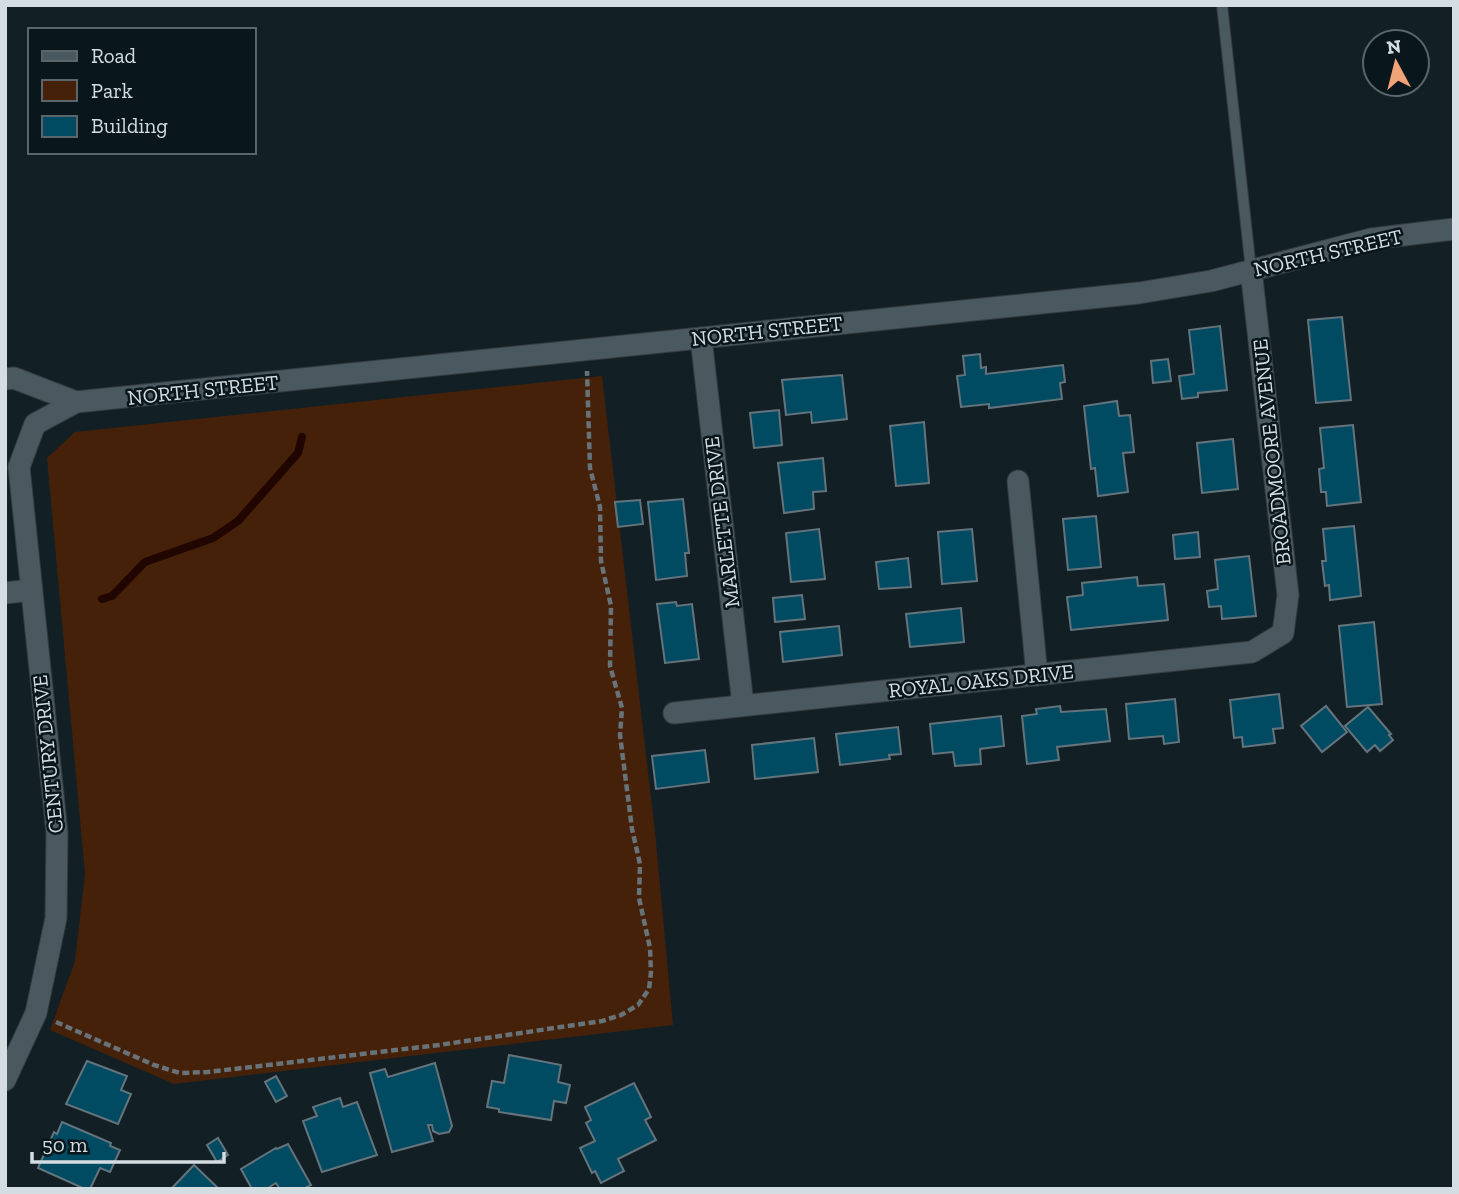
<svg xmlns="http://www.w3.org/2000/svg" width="1459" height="1194" font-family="'Zilla Slab',serif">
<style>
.green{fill:#452109}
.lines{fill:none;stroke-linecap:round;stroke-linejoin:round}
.stream{stroke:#210600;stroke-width:8}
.building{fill:#004a62;stroke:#65747c;stroke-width:2}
.lane-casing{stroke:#343c41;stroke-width:12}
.street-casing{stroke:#343c41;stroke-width:23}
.path{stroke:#677378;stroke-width:4.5;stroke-dasharray:7 3.5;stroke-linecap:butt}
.lane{stroke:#4a5960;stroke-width:10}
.street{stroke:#4a5960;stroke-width:21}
.labels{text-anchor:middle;stroke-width:5;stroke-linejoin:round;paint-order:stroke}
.street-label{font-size:21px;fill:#d4dde1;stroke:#09161c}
</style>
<rect width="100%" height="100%" fill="#122026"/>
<path class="green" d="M 602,376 L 655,832 L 673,1025 L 174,1084 L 50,1030 L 75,961 L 85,874 L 47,458 L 75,432 Z"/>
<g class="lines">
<path class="stream" d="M 102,599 L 112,596 L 145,562 L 213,538 L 238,521 L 298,453 L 302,437"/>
</g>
<g class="building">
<path d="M 1342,317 L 1351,400 L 1316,403 L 1308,320 Z"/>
<path d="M 1220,326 L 1227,390 L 1198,393 L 1198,397 L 1182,399 L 1179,376 L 1194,374 L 1189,330 Z"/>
<path d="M 980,354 L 981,368 L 986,367 L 986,374 L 1063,365 L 1065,382 L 1060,383 L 1062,399 L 989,408 L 989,404 L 961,407 L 957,376 L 965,375 L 963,356 Z"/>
<path d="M 1168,359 L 1171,381 L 1153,383 L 1151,361 Z"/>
<path d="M 842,375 L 847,419 L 812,423 L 811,412 L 786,415 L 782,380 Z"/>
<path d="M 1117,401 L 1119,416 L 1130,415 L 1134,452 L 1123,453 L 1128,492 L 1098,496 L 1095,468 L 1091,469 L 1084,406 Z"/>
<path d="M 779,410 L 782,445 L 754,448 L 750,413 Z"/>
<path d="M 924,422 L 929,483 L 896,486 L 890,426 Z"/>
<path d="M 1353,425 L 1361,502 L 1327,506 L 1326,492 L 1321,492 L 1319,469 L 1324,468 L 1320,428 Z"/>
<path d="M 1233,439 L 1238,489 L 1202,493 L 1197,443 Z"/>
<path d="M 823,458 L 826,491 L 813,492 L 814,509 L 784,513 L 778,463 Z"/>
<path d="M 683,499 L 689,553 L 685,553 L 687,576 L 656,580 L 648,502 Z"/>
<path d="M 640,500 L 643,524 L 618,527 L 615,502 Z"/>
<path d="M 1096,516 L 1101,567 L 1068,570 L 1063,519 Z"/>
<path d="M 1354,526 L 1361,596 L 1330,600 L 1329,585 L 1325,586 L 1322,561 L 1326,561 L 1323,529 Z"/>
<path d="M 819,529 L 825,579 L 791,582 L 786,533 Z"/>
<path d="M 972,529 L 977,581 L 942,584 L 938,532 Z"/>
<path d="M 1198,532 L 1200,557 L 1175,559 L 1173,535 Z"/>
<path d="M 1249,556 L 1256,616 L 1222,619 L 1221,606 L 1209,607 L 1207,591 L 1218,589 L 1215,560 Z"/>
<path d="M 908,558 L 911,587 L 879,589 L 876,562 Z"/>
<path d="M 1137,577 L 1138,586 L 1164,584 L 1168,620 L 1071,630 L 1067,597 L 1083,595 L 1082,583 Z"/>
<path d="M 802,595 L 805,619 L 775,622 L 773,598 Z"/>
<path d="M 676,602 L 677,606 L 692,604 L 699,659 L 665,663 L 657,604 Z"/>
<path d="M 961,608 L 964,642 L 910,647 L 906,614 Z"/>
<path d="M 1374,622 L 1382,704 L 1347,707 L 1339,626 Z"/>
<path d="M 839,626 L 842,655 L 783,662 L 780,632 Z"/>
<path d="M 1279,694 L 1283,728 L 1273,729 L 1275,743 L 1243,747 L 1242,737 L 1234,738 L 1230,700 Z"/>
<path d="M 1175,699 L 1179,742 L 1164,744 L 1163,736 L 1129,739 L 1126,704 Z"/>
<path d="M 1060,706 L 1061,712 L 1106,709 L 1110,741 L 1057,747 L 1059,760 L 1027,764 L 1022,716 L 1037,714 L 1036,709 Z"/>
<path d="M 1326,706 L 1347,732 L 1322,752 L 1301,726 Z"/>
<path d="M 1368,707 L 1391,734 L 1389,735 L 1393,740 L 1380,751 L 1375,745 L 1367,752 L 1345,726 Z"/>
<path d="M 1001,716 L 1004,746 L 980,749 L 981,764 L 955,766 L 953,752 L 933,754 L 930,724 Z"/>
<path d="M 898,727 L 901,754 L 889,755 L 890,759 L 840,765 L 836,734 Z"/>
<path d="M 814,738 L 818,772 L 755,779 L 752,745 Z"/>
<path d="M 705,750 L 709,782 L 656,789 L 652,756 Z"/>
<path d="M 509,1055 L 561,1065 L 558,1082 L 570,1085 L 566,1103 L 554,1101 L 551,1120 L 499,1112 L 499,1109 L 487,1107 L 492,1081 L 504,1083 Z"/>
<path d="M 87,1061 L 127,1076 L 121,1090 L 131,1094 L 118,1124 L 66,1104 Z"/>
<path d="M 435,1063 L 452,1126 L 449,1132 L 439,1134 L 433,1131 L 432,1125 L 428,1125 L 433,1141 L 392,1152 L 370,1073 L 385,1069 L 388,1077 Z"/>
<path d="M 276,1076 L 287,1096 L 276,1102 L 265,1082 Z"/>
<path d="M 634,1083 L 651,1117 L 645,1120 L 656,1140 L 618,1159 L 624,1171 L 601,1183 L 595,1171 L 592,1173 L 580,1148 L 595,1141 L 586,1123 L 591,1120 L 585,1107 Z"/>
<path d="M 340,1098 L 343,1107 L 357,1102 L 377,1155 L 322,1172 L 303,1121 L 317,1116 L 313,1107 Z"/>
<path d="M 62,1122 L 111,1143 L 110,1146 L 120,1150 L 110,1172 L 100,1168 L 90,1189 L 85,1189 L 38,1168 L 54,1132 L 57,1134 Z"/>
<path d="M 218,1138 L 228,1155 L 217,1162 L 207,1145 Z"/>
<path d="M 288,1144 L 311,1185 L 303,1189 L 280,1189 L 276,1183 L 266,1189 L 252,1189 L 241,1169 L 276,1148 L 277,1149 Z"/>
<path d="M 194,1165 L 219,1189 L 171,1189 Z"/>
</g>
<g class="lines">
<defs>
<path id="lane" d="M 1222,5 L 1251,270"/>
<g id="street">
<path d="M 701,338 L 743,705"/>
<path d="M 5,379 L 14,378 L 76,402"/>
<path d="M 1018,481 L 1037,675"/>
<path d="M 5,593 L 31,590"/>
<path d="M 674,713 L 1252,652 L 1283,633 L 1288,595 L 1251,270"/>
<path d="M 5,1080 L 36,1013 L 56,918 L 57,833 L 19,467 L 35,424 L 76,402 L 1139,293 L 1211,281 L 1371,239 L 1454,229"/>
</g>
</defs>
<use href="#lane" class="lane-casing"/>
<use href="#street" class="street-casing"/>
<path class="path" d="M 56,1022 L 154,1065 L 180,1073 L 208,1072 L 439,1045 L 602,1021 L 621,1015 L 638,1005 L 649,989 L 651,972 L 650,948 L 639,898 L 640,864 L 632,829 L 620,735 L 622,708 L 610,666 L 611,606 L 601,561 L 600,507 L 590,468 L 587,371"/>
<use href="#lane" class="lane"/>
<use href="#street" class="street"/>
</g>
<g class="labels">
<g class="street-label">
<text transform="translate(1328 253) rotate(-13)" y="7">NORTH STREET</text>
<text transform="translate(767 331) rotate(-6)" y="7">NORTH STREET</text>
<text transform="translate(203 390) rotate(-6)" y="7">NORTH STREET</text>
<text transform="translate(1272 452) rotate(-96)" y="7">BROADMOORE AVENUE</text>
<text transform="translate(722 522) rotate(-97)" y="7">MARLETTE DRIVE</text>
<text transform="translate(981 681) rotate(-6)" y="7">ROYAL OAKS DRIVE</text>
<text transform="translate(48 754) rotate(-96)" y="7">CENTURY DRIVE</text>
</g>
</g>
<rect width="1459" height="1194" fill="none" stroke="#d4dde1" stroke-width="14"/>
<rect x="28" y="28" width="228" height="126" fill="#09161c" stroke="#5a666b" stroke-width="2"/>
<rect x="42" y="51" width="35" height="10" fill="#4a5960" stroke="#5a666b" stroke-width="2"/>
<text x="91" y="63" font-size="21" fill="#d4dde1">Road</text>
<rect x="42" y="80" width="35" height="21" fill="#452109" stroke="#5a666b" stroke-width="2"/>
<text x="91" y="98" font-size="21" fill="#d4dde1">Park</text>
<rect x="42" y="116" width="35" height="21" fill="#004a62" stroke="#5a666b" stroke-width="2"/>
<text x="91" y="133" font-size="21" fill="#d4dde1">Building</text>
<g transform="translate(1396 63) rotate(353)"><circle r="33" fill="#09161c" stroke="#5a666b" stroke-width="2"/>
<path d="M0-5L12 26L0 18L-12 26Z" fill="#efa376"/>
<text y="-10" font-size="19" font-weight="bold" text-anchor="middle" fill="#d4dde1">N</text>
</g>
<path d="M32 1152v10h192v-10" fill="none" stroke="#d4dde1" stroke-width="3.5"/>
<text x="42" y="1152" font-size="21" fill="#d4dde1" stroke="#09161c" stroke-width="5" paint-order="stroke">50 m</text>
</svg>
